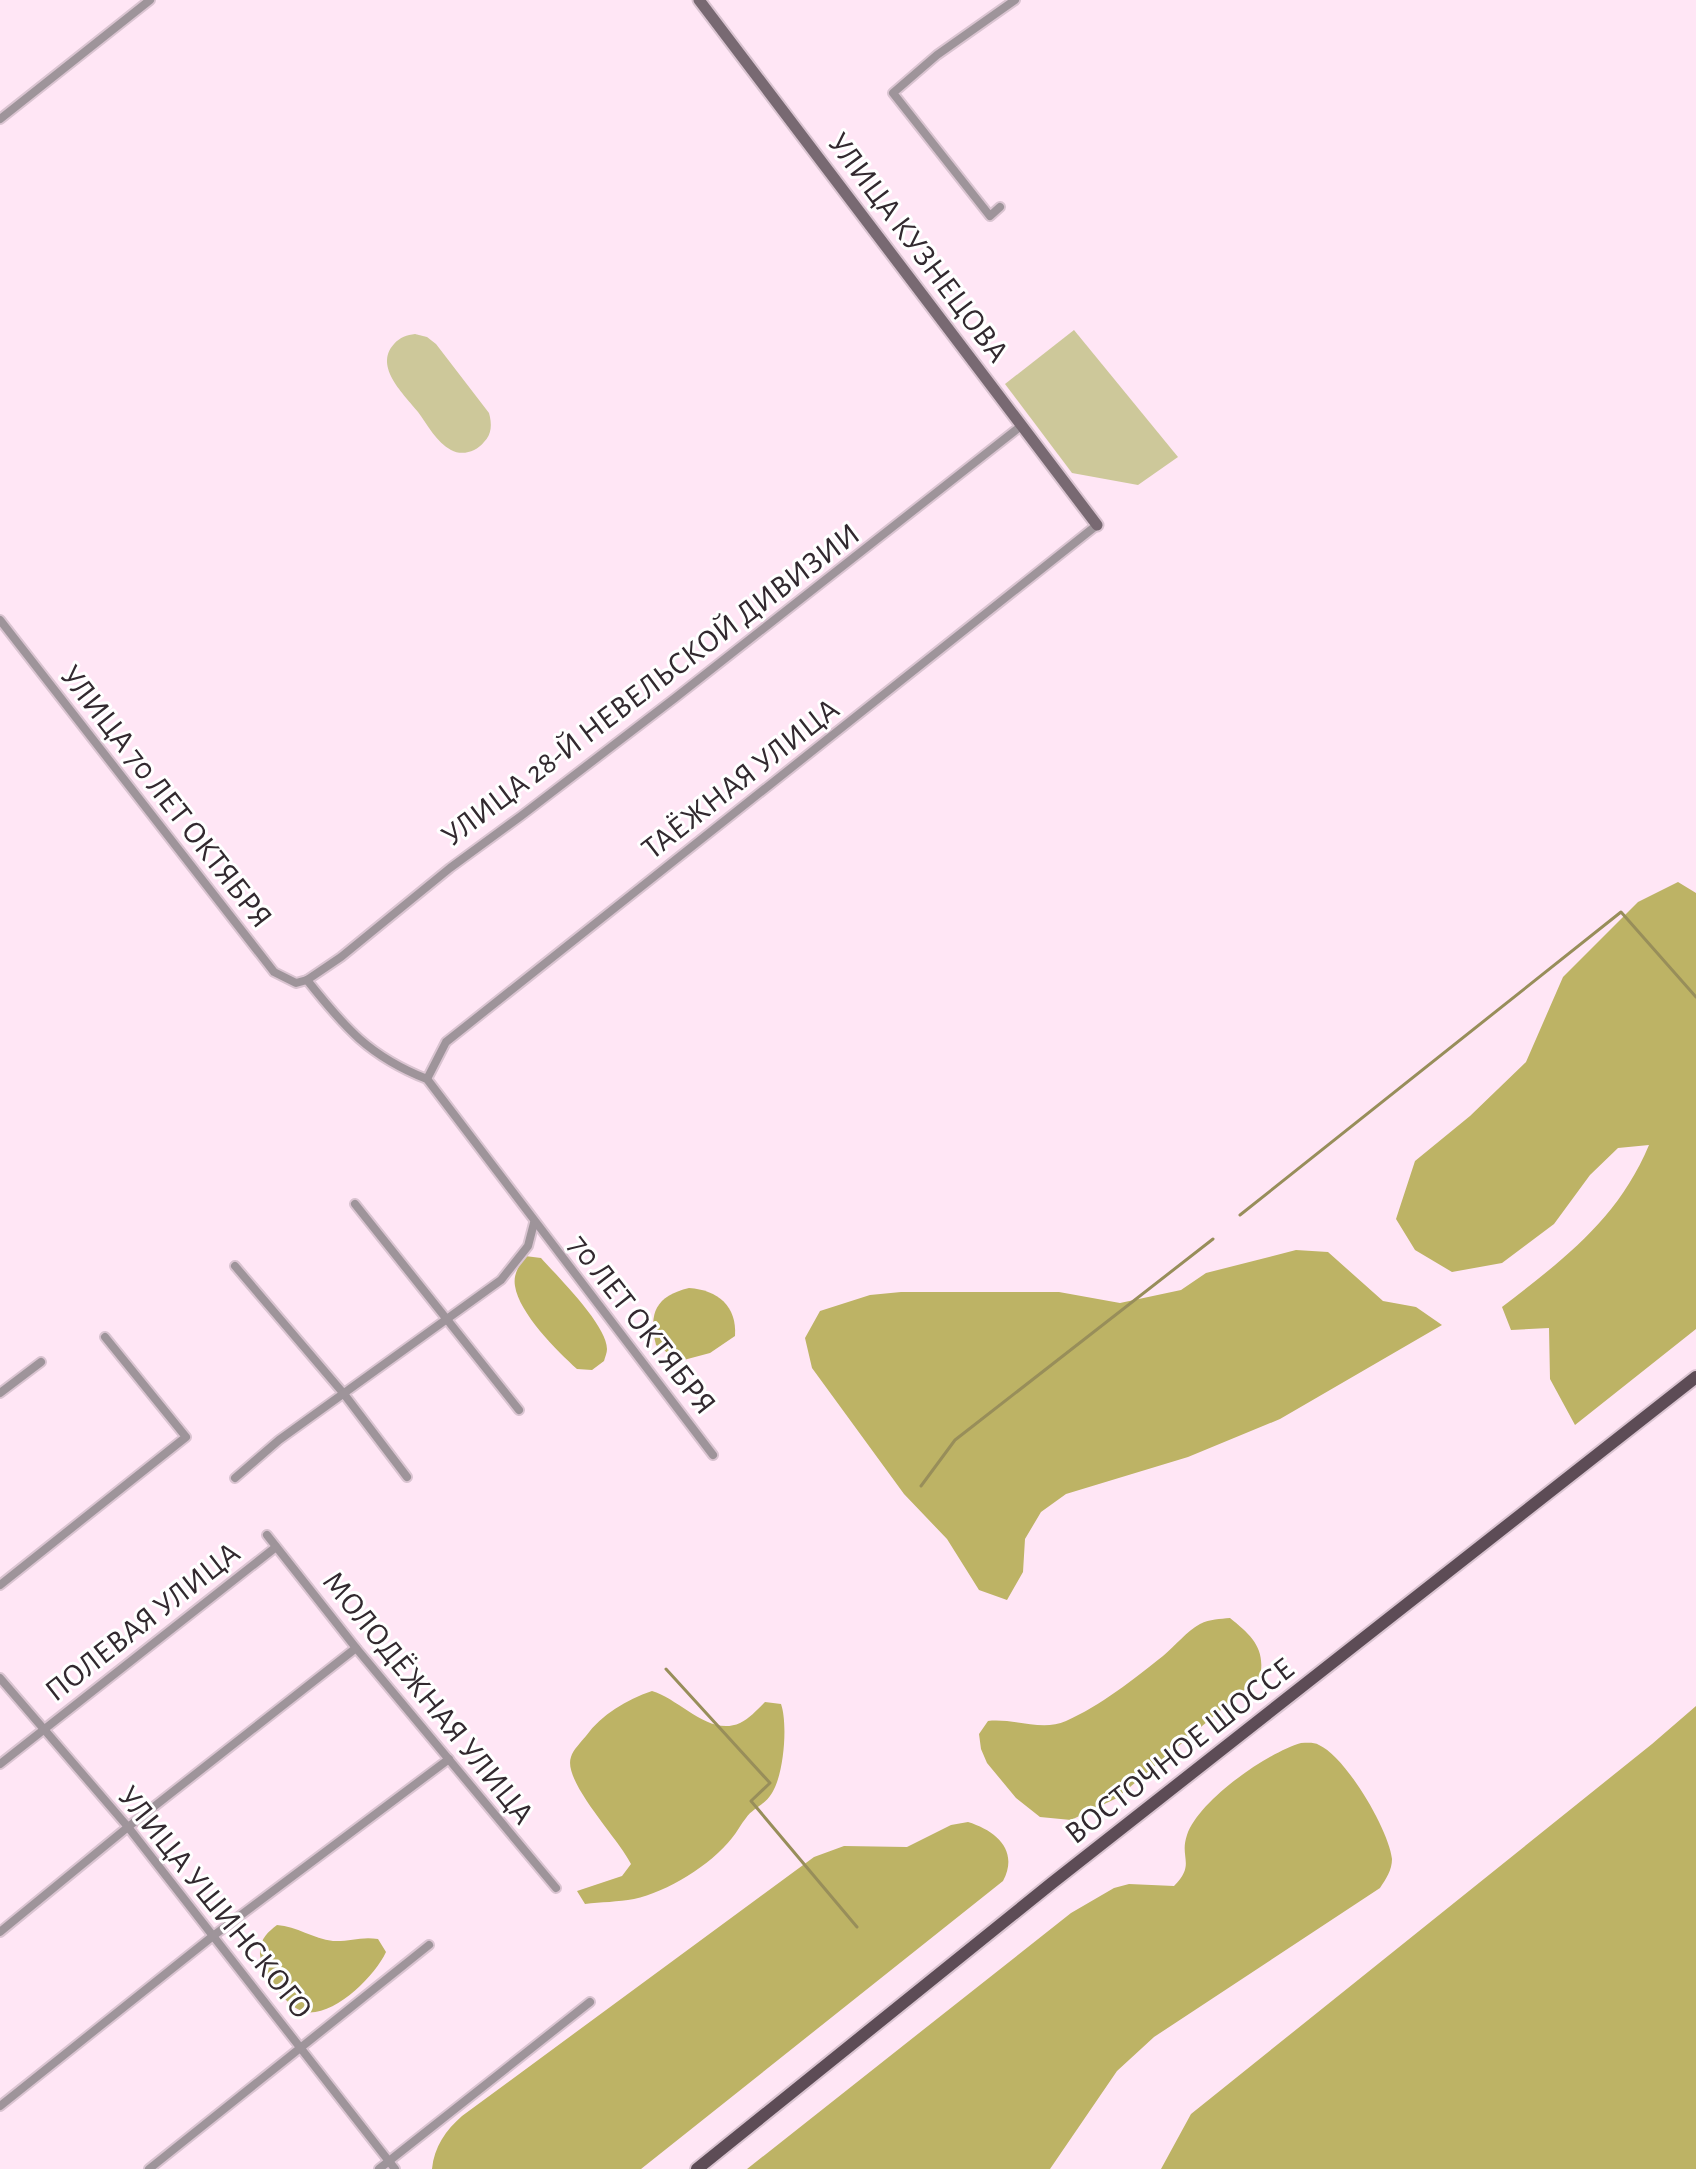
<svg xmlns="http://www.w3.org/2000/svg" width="1696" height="2169" font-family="'Alegreya Sans',sans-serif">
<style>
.green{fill:#cdc89a}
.forest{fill:#bdb365}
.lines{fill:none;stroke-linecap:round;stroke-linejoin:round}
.stream{stroke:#988e5a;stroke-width:3}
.street-casing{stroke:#dac4d1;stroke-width:12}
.secondary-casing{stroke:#dac4d1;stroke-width:15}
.primary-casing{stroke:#dac4d1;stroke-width:16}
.street{stroke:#9e949a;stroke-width:8}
.secondary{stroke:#786972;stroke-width:11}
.primary{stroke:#5d4c56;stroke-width:12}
.labels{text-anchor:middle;stroke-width:6;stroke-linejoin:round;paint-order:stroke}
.street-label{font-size:32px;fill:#32292f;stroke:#fff}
</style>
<rect width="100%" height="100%" fill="#ffe6f5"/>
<g class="green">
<path d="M 1074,330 L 1178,457 L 1138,485 L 1072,473 L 1005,384 Z"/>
<path d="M 415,334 L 427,337 L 436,344 L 489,413 C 492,424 492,434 484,442 C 476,452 462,456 451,450 C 437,443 427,424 418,412 C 405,395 373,367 394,344 C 400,337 407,335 415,334 Z"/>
</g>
<g class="forest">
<path d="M 1678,882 L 1696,893 L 1696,1329 L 1575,1425 L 1550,1379 L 1549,1328 L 1511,1330 L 1502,1307 C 1564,1259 1618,1219 1649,1145 L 1618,1148 L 1590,1175 L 1554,1224 L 1502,1263 L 1452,1272 L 1415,1250 L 1396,1219 L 1415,1161 L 1470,1116 L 1526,1062 L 1563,977 L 1638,902 Z"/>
<path d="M 1296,1250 L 1328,1252 L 1383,1301 L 1416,1307 L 1442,1325 L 1280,1419 L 1188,1457 L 1066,1494 L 1041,1512 L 1025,1539 L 1023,1572 L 1007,1600 L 979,1590 L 947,1539 L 904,1494 L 812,1368 L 805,1338 L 820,1311 L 870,1295 L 901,1292 L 1059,1292 L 1120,1303 L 1181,1290 L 1206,1273 Z"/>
<path d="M 525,1256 L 541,1258 C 557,1276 607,1325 607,1349 C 607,1353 605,1357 604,1361 L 592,1370 L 577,1369 C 557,1351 519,1313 515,1286 C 513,1274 519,1266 525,1256 Z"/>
<path d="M 689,1288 C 718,1290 737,1306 735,1336 L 710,1353 L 680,1361 L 656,1345 C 648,1313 656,1296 689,1288 Z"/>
<path d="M 1230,1618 C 1251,1635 1266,1648 1260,1677 L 1117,1798 L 1071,1820 L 1040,1817 L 1016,1798 L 987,1763 L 981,1749 L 979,1734 L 988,1721 C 1014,1718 1042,1732 1066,1721 C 1100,1706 1134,1679 1163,1656 C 1175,1646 1187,1631 1200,1624 C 1210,1619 1220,1619 1230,1618 Z"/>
<path d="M 652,1691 C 680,1699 709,1737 740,1723 C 749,1719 758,1709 765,1702 L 781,1704 C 788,1724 784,1774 772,1793 C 765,1805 753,1808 746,1818 C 741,1824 737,1832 732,1838 C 711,1865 667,1892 634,1899 C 618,1902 601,1902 585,1904 L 577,1891 L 622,1876 L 631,1864 C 619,1839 562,1781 571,1757 C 573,1750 581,1742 586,1736 C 602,1714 626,1700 652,1691 Z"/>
<path d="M 1696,1706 L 1696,2169 L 1161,2169 L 1191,2114 L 1652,1744 Z"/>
<path d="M 1301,1743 C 1307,1743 1314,1742 1319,1745 C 1346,1757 1389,1830 1392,1859 C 1392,1870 1386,1879 1380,1888 L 1154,2037 L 1117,2071 L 1050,2169 L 747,2169 L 1071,1913 L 1114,1888 L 1129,1884 L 1174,1886 C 1196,1864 1179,1858 1187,1835 C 1199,1800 1267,1753 1301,1743 Z"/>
<path d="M 968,1822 C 997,1831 1019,1851 1003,1881 L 641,2169 L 432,2169 C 434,2147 446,2130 462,2116 L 814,1857 L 844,1846 L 907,1847 L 951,1825 Z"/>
<path d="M 277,1925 C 297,1926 313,1939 333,1941 C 349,1942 361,1936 378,1939 L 386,1952 C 375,1976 334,2017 305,2012 C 286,2008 258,1969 260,1950 C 261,1938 268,1932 277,1925 Z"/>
</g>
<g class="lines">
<g class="stream">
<path d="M 1240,1215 L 1621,912 L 1696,997"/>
<path d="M 921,1486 L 955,1440 L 1213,1239"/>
<path d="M 666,1669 L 770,1783 L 751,1801 L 857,1927"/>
</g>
<defs>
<g id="street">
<path d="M 0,119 L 150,0"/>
<path d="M 1000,207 L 990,216 L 893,93 L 937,55 L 1015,0"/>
<path d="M 0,620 L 274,972 L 296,983 L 307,980 L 341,957 L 450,868 L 521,816 L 675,698 L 1021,426"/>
<path d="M 307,980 C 345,1028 369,1056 427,1079 L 713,1455"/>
<path d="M 427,1079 L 446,1042 L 1097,525"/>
<path d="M 355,1204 L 519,1410"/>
<path d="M 235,1266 L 344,1394 L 407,1477"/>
<path d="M 0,1393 L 41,1362"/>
<path d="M 235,1478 L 279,1440 L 501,1280 L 528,1246 L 534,1223"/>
<path d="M 267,1535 L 356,1648 L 556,1888"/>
<path d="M 0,1585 L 186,1437 L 105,1337"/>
<path d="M 0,1678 L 128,1827 L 395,2169"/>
<path d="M 0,1764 L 276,1547"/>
<path d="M 0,1932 L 128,1827 L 356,1648"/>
<path d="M 0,2106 L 213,1936 L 449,1759"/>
<path d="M 149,2169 L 429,1945"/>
<path d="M 379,2169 L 590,2002"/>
</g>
<path id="secondary" d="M 699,0 L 1097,525"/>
<path id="primary" d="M 697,2169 L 1052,1883 L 1696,1377"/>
</defs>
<use href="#street" class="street-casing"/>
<use href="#secondary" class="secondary-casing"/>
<use href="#primary" class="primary-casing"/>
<use href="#street" class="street"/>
<use href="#secondary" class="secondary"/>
<use href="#primary" class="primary"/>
</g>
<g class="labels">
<g class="street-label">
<text transform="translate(919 247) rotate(53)" y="11">УЛИЦА КУЗНЕЦОВА</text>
<text transform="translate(650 684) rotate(-37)" y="11">УЛИЦА 28-Й НЕВЕЛЬСКОЙ ДИВИЗИИ</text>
<text transform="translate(740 778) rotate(-38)" y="11">ТАЁЖНАЯ УЛИЦА</text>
<text transform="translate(167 796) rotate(52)" y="11">УЛИЦА 70 ЛЕТ ОКТЯБРЯ</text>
<text transform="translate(643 1324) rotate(52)" y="11">70 ЛЕТ ОКТЯБРЯ</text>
<text transform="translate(142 1621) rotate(-38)" y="11">ПОЛЕВАЯ УЛИЦА</text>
<text transform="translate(429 1697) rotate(51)" y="11">МОЛОДЁЖНАЯ УЛИЦА</text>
<text transform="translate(1179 1750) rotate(-38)" y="11">ВОСТОЧНОЕ ШОССЕ</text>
<text transform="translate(216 1902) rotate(51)" y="11">УЛИЦА УШИНСКОГО</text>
</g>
</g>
</svg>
